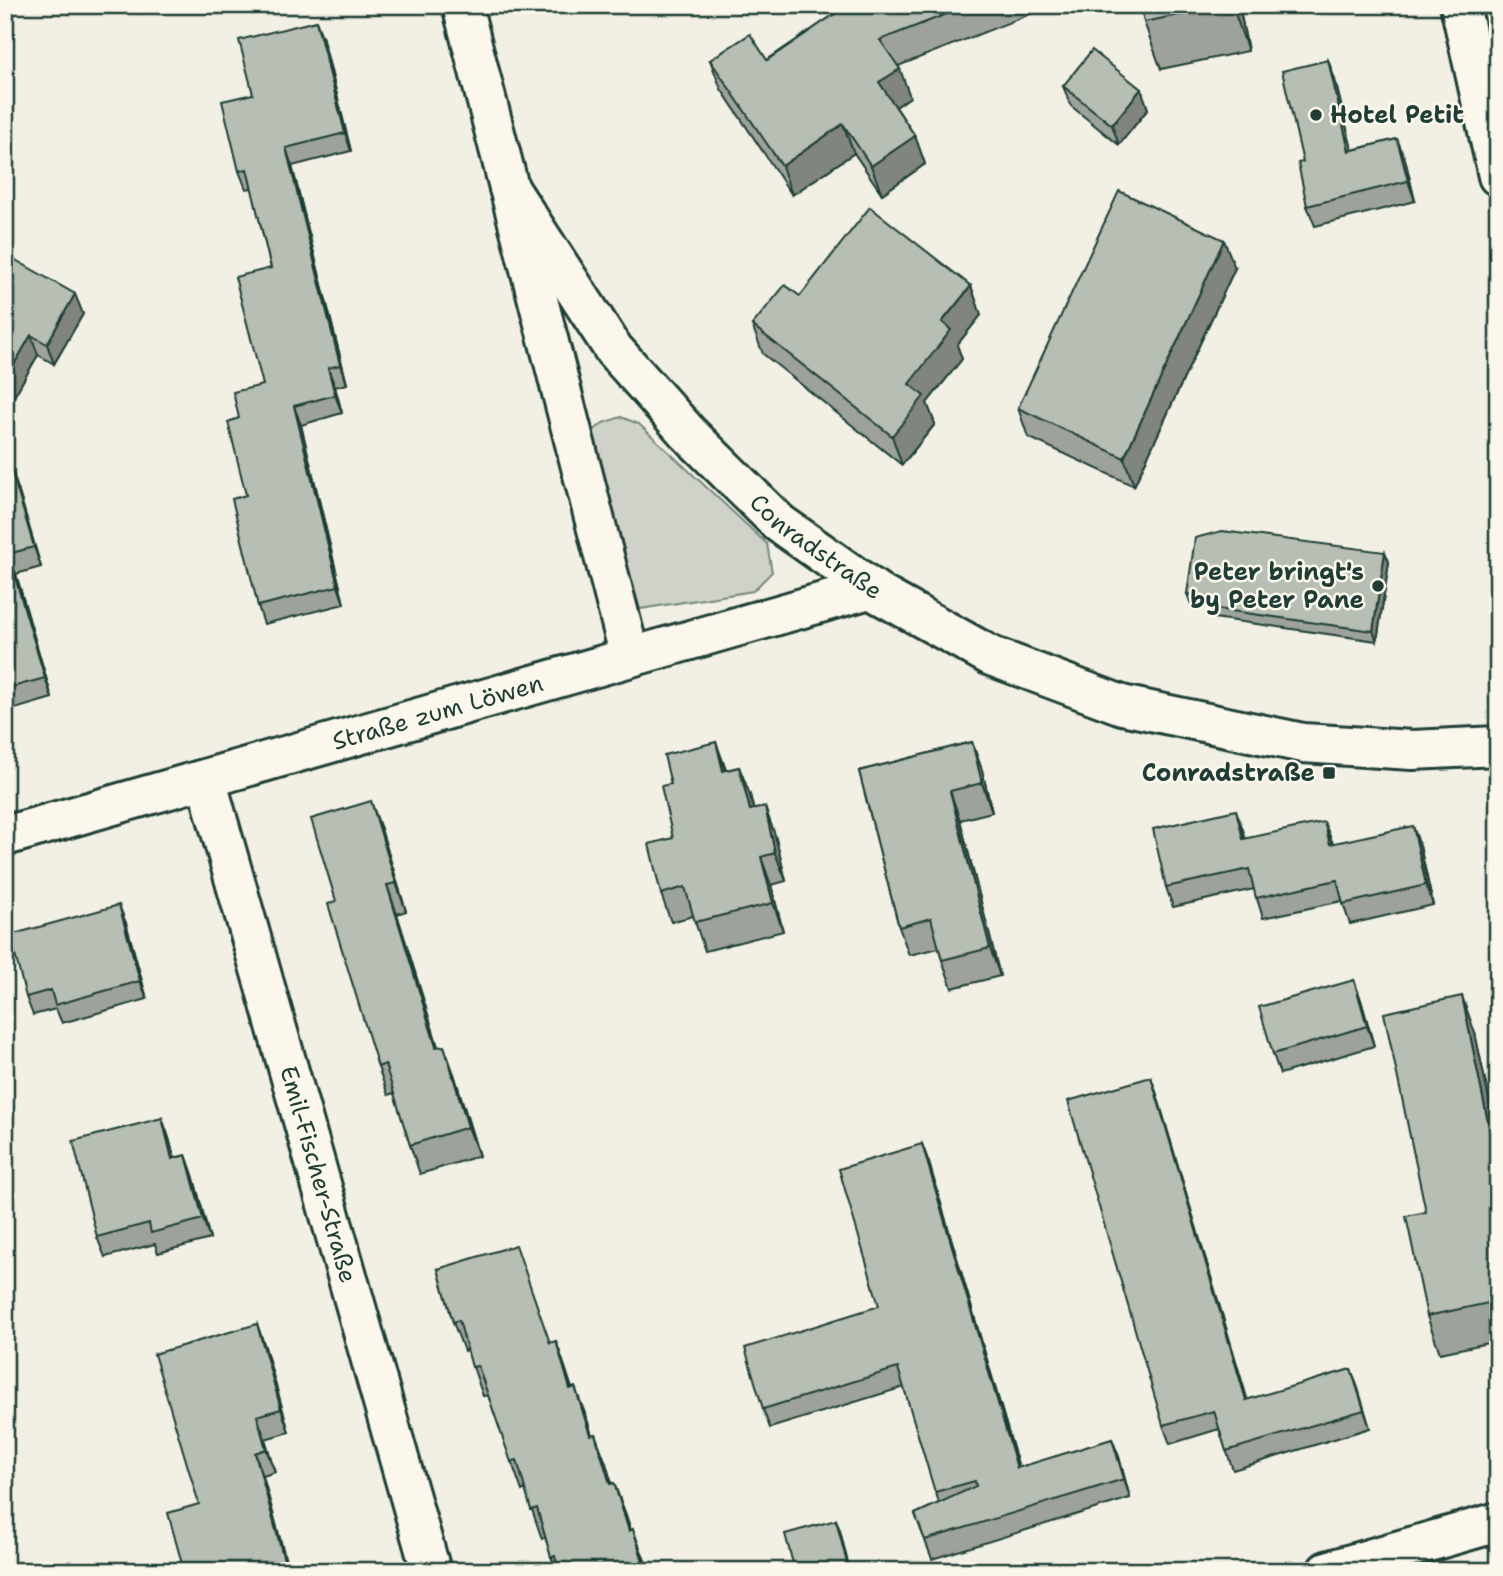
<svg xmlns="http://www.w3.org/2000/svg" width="1503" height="1576" font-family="'Shantell Sans',sans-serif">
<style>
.green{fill:#cfd2c8;stroke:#77887e;stroke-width:2}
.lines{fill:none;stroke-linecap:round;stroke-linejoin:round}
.street-casing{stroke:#1f3d34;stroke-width:44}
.primary-casing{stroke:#1f3d34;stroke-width:44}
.street{stroke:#fbf7ec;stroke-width:38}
.primary{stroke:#fbf7ec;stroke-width:38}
.wall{fill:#9da39a;stroke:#1f3d34;stroke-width:2}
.shaded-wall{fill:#80857d;stroke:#1f3d34;stroke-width:2}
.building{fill:#b7beb3;stroke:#1f3d34;stroke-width:2}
.poi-dot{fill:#1f3d34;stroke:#fbf7ec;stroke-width:2.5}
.labels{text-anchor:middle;stroke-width:5;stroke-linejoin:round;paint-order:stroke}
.poi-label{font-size:24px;font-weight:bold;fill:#1f3d34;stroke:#fbf7ec;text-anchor:end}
.street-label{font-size:24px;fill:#1f3d34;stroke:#fbf7ec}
</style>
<rect width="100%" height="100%" fill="#f2f0e5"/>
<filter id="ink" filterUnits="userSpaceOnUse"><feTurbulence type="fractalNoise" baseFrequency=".0143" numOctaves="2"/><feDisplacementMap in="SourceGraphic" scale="14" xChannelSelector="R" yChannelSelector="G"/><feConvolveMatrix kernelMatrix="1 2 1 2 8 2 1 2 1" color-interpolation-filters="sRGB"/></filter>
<g filter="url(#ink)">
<path class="green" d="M 621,417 L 639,424 L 767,544 L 772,572 L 753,591 L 640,609 L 592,449 L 592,432 L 603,423 Z"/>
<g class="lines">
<defs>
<g id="street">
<path d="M 462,5 L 630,657"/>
<path id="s1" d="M 509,188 L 614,350 L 688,433 L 779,523 L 881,595 L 991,656 L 1122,705 L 1303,743 L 1412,750 L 1498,746"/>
<path id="s2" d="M 206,779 L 431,1571"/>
<path id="s3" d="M 5,836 L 869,589"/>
<path d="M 1327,1571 L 1498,1522"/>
</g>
<path id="primary" d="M 1460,5 L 1498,176"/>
</defs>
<use href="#street" class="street-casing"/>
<use href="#primary" class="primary-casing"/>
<use href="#street" class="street"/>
<use href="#primary" class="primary"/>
</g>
<g class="wall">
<path d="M 171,5 L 192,5 L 173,10 Z"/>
<path d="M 848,5 L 1030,5 L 1033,13 L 898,66 L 910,97 L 896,107 L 915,136 L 925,164 L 882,194 L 854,153 L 792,195 L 721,89 L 710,60 L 767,60 Z"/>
<path d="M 1141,5 L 1239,5 L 1248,51 L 1161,69 L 1144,22 Z"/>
<path d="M 323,39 L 351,151 L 292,166 L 347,384 L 335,387 L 342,413 L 301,425 L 344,604 L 264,624 L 258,606 L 246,495 L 239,418 L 263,385 L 271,268 L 252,188 L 246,189 L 239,171 L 253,94 Z"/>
<path d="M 1328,60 L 1335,80 L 1352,150 L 1397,139 L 1405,159 L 1415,201 L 1315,226 L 1307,206 L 1303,162 Z"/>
<path d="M 1063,86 L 1141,89 L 1148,109 L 1119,145 L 1071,106 Z"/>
<path d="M 5,254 L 83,314 L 54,364 L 38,355 L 5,412 Z"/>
<path d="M 1235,268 L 1134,486 L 1028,437 L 1018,408 Z"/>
<path d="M 971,286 L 981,315 L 957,345 L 962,359 L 927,403 L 935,424 L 902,465 L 763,354 L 752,325 L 800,296 Z"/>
<path d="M 11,469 L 18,489 L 41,567 L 16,574 L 52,698 L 5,712 L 5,471 Z"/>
<path d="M 1385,552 L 1389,562 L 1377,641 L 1214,618 L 1210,607 L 1191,604 L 1187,594 Z"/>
<path d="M 716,742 L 726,770 L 739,767 L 750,795 L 753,809 L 775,835 L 786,881 L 771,885 L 783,931 L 705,951 L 693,916 L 671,922 L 661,894 L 673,838 L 671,784 Z"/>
<path d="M 972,742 L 982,770 L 992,812 L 960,820 L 1000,976 L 952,988 L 942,960 L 939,948 L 909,955 L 899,927 L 859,771 Z"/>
<path d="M 381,829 L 406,911 L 397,914 L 438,1047 L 454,1074 L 479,1156 L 420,1174 L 410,1145 L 394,1093 L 388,1095 L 378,1067 L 336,901 Z"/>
<path d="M 1243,830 L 1245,839 L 1332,844 L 1420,846 L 1433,905 L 1350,924 L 1342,901 L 1263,918 L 1254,889 L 1173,907 L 1166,887 Z"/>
<path d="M 126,923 L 147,999 L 62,1023 L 56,1009 L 33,1015 L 26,997 Z"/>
<path d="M 1354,980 L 1361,1000 L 1374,1046 L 1280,1074 L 1273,1054 Z"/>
<path d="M 1475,1033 L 1498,1142 L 1498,1341 L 1440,1353 L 1427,1316 L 1426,1212 Z"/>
<path d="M 1151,1077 L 1157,1095 L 1247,1400 L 1351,1369 L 1370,1428 L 1233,1470 L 1219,1429 L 1170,1444 L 1163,1425 Z"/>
<path d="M 162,1118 L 169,1138 L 174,1158 L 186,1155 L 193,1175 L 210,1239 L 158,1253 L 155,1244 L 105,1257 L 97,1237 Z"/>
<path d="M 922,1144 L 929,1163 L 1019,1468 L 1112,1439 L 1119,1457 L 1130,1498 L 932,1559 L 915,1514 L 939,1503 L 904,1387 L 770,1428 L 763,1409 L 879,1306 Z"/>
<path d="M 438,1269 L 551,1343 L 556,1341 L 572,1388 L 586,1416 L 592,1435 L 595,1434 L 612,1484 L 625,1512 L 631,1530 L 644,1558 L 648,1571 L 556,1571 L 545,1537 L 542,1539 L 525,1489 L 522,1491 L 488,1395 L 483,1396 L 467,1349 L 464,1351 L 453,1322 Z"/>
<path d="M 257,1324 L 265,1347 L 289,1432 L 265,1439 L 275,1472 L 263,1476 L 199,1504 Z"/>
<path d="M 836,1520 L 850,1571 L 795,1571 Z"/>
</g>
<g class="shaded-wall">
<path d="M 1232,5 L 1239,5 L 1248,51 Z"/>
<path d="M 316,21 L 323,39 L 351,151 L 345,133 Z"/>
<path d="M 1328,60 L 1335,80 L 1357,170 L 1349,151 Z"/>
<path d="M 900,69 L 910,97 L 890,111 L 879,82 Z"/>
<path d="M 1141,89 L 1148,109 L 1119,145 L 1112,125 Z"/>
<path d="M 843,124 L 854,153 L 792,195 L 782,166 Z"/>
<path d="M 915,136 L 925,164 L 882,194 L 871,166 Z"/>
<path d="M 1397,139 L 1405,159 L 1415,201 L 1408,181 Z"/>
<path d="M 286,148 L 292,166 L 347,384 L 340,365 Z"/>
<path d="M 1224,240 L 1235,268 L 1134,486 L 1124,458 Z"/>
<path d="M 971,286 L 981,315 L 957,345 L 962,359 L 927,403 L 935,424 L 902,465 L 892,436 L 909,384 L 942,322 Z"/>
<path d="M 75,294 L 83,314 L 54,364 L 47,344 Z"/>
<path d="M 31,335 L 38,355 L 5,412 L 5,380 Z"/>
<path d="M 328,368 L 335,387 L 342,413 L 335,395 Z"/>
<path d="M 294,406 L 301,425 L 344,604 L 338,586 Z"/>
<path d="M 11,469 L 18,489 L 41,567 L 34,547 Z"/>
<path d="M 1385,552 L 1389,562 L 1377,641 L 1373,631 Z"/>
<path d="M 8,554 L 16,574 L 52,698 L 45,678 Z"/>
<path d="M 716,742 L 726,771 L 723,771 Z"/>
<path d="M 972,742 L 982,770 L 992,812 L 982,783 Z"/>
<path d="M 739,767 L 750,795 L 761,838 L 750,810 Z"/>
<path d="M 950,791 L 960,820 L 1000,976 L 990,948 Z"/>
<path d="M 371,801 L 381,829 L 406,911 L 396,883 Z"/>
<path d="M 765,807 L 775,835 L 786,881 L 775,853 Z"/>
<path d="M 1236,810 L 1243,830 L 1250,859 L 1243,839 Z"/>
<path d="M 1324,822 L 1332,841 L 1337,864 L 1330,844 Z"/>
<path d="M 1413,826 L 1420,846 L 1433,905 L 1426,885 Z"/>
<path d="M 761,857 L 771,885 L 783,931 L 773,903 Z"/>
<path d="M 387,885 L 397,914 L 447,1076 L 436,1047 Z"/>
<path d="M 119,905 L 126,923 L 147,999 L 140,981 Z"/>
<path d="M 1354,980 L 1361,1000 L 1374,1046 L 1367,1026 Z"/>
<path d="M 1462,996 L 1475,1033 L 1498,1142 L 1498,1171 Z"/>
<path d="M 444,1046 L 454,1074 L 479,1156 L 468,1127 Z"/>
<path d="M 1151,1077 L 1157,1095 L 1253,1418 L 1246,1400 Z"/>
<path d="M 162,1118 L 169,1138 L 180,1179 L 172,1159 Z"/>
<path d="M 922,1144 L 929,1163 L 1024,1486 L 1017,1468 Z"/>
<path d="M 186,1155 L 193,1175 L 210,1239 L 203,1219 Z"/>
<path d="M 257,1324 L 265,1347 L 289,1432 L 281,1409 Z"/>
<path d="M 556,1341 L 566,1370 L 580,1418 L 570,1389 Z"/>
<path d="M 1351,1369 L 1358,1388 L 1370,1428 L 1364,1410 Z"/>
<path d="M 575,1387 L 586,1416 L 600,1464 L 590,1435 Z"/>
<path d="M 257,1416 L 265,1439 L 275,1472 L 266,1449 Z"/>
<path d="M 595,1434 L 606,1463 L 620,1513 L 610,1484 Z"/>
<path d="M 1112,1439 L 1119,1457 L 1130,1498 L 1124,1479 Z"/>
<path d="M 255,1453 L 263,1476 L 289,1571 L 287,1571 Z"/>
<path d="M 614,1483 L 625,1512 L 639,1559 L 629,1531 Z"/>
<path d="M 836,1520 L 840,1530 L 850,1571 L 848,1567 Z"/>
<path d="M 633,1529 L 644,1558 L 648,1571 L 646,1571 Z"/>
</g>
<g class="building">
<path d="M 848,5 L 970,5 L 880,40 L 900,69 L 879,82 L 915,136 L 871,166 L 843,124 L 782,166 L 710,60 L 750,34 L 767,60 Z"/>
<path d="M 1141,5 L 1227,5 L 1144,22 Z"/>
<path d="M 316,21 L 345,133 L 286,148 L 340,365 L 328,368 L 335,395 L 294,406 L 338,586 L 258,606 L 232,499 L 246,495 L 228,422 L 239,418 L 233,392 L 263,385 L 235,277 L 271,268 L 247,169 L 239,171 L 222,101 L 253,94 L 239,40 Z"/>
<path d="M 1092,50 L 1141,89 L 1112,125 L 1063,86 Z"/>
<path d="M 1328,60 L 1349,151 L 1397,139 L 1408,181 L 1307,206 L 1298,163 L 1303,162 L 1282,71 Z"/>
<path d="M 1119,191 L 1224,240 L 1124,458 L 1018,408 Z"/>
<path d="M 870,207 L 971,286 L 942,322 L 951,330 L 909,384 L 924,396 L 892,436 L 752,325 L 785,285 L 800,296 Z"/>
<path d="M 5,254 L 75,294 L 47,344 L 31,335 L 5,380 Z"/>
<path d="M 11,469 L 34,547 L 8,554 L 45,678 L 5,689 L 5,471 Z"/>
<path d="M 1222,531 L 1385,552 L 1373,631 L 1210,608 L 1212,598 L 1187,594 L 1195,538 Z"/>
<path d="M 716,742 L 723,771 L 739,767 L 750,810 L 765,807 L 775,853 L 761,857 L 773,903 L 695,922 L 685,887 L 661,894 L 649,844 L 673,838 L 661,786 L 671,784 L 664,755 Z"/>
<path d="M 972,742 L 982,783 L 950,791 L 990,948 L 942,960 L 931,918 L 899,927 L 859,771 Z"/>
<path d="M 371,801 L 396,883 L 387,885 L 436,1047 L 444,1046 L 468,1127 L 410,1145 L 385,1064 L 378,1067 L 328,904 L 336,901 L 311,819 Z"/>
<path d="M 1236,810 L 1243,839 L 1324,822 L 1330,844 L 1413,826 L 1426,885 L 1343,904 L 1337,880 L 1256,898 L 1249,869 L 1166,887 L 1153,829 Z"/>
<path d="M 119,905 L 140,981 L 55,1005 L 51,990 L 26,997 L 10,935 Z"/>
<path d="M 1354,980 L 1367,1026 L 1273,1054 L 1259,1007 Z"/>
<path d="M 1462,996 L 1498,1171 L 1498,1301 L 1427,1316 L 1406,1216 L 1426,1212 L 1384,1013 Z"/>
<path d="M 1151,1077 L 1246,1400 L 1351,1369 L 1364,1410 L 1226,1451 L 1214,1411 L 1163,1425 L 1068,1101 Z"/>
<path d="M 162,1118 L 172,1159 L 186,1155 L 203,1219 L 151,1233 L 149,1223 L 97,1237 L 73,1141 Z"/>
<path d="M 922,1144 L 1017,1468 L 1112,1439 L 1124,1479 L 925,1540 L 915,1514 L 976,1486 L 975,1481 L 935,1492 L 898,1368 L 763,1409 L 745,1348 L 879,1306 L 839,1169 Z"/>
<path d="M 516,1245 L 550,1343 L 556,1341 L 570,1389 L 575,1387 L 590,1435 L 595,1434 L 610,1484 L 614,1483 L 629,1531 L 633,1529 L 646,1571 L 559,1571 L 555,1556 L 551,1557 L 537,1508 L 531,1510 L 517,1460 L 511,1462 L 478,1366 L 472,1367 L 459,1320 L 453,1322 L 438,1269 Z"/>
<path d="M 257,1324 L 281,1409 L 257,1416 L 266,1449 L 255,1453 L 287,1571 L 184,1571 L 168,1513 L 199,1504 L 154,1354 Z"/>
<path d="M 836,1520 L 848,1567 L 834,1571 L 795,1571 L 785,1534 Z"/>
</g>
</g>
<g class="poi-dot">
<circle cx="1316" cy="115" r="7"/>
<circle cx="1378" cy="586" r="7"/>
<rect x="1322" y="766" width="14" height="14" rx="3.5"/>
</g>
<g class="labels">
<g class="poi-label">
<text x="1330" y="123" text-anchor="start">Hotel Petit</text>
<text x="1364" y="580">Peter bringt's<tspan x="1364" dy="28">by Peter Pane</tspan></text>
<text x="1315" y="781">Conradstraße</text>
</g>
<g class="street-label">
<text dy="8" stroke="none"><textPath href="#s1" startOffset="476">Conradstraße</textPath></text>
<text dy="8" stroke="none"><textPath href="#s3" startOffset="450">Straße zum Löwen</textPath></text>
<text dy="8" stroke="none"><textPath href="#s2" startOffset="411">Emil-Fischer-Straße</textPath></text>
</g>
</g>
<rect width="1503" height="1576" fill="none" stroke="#fbf7ec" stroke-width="28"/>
<rect x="14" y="14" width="1475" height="1548" fill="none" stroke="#1f3d34" stroke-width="2.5" filter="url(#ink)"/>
</svg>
